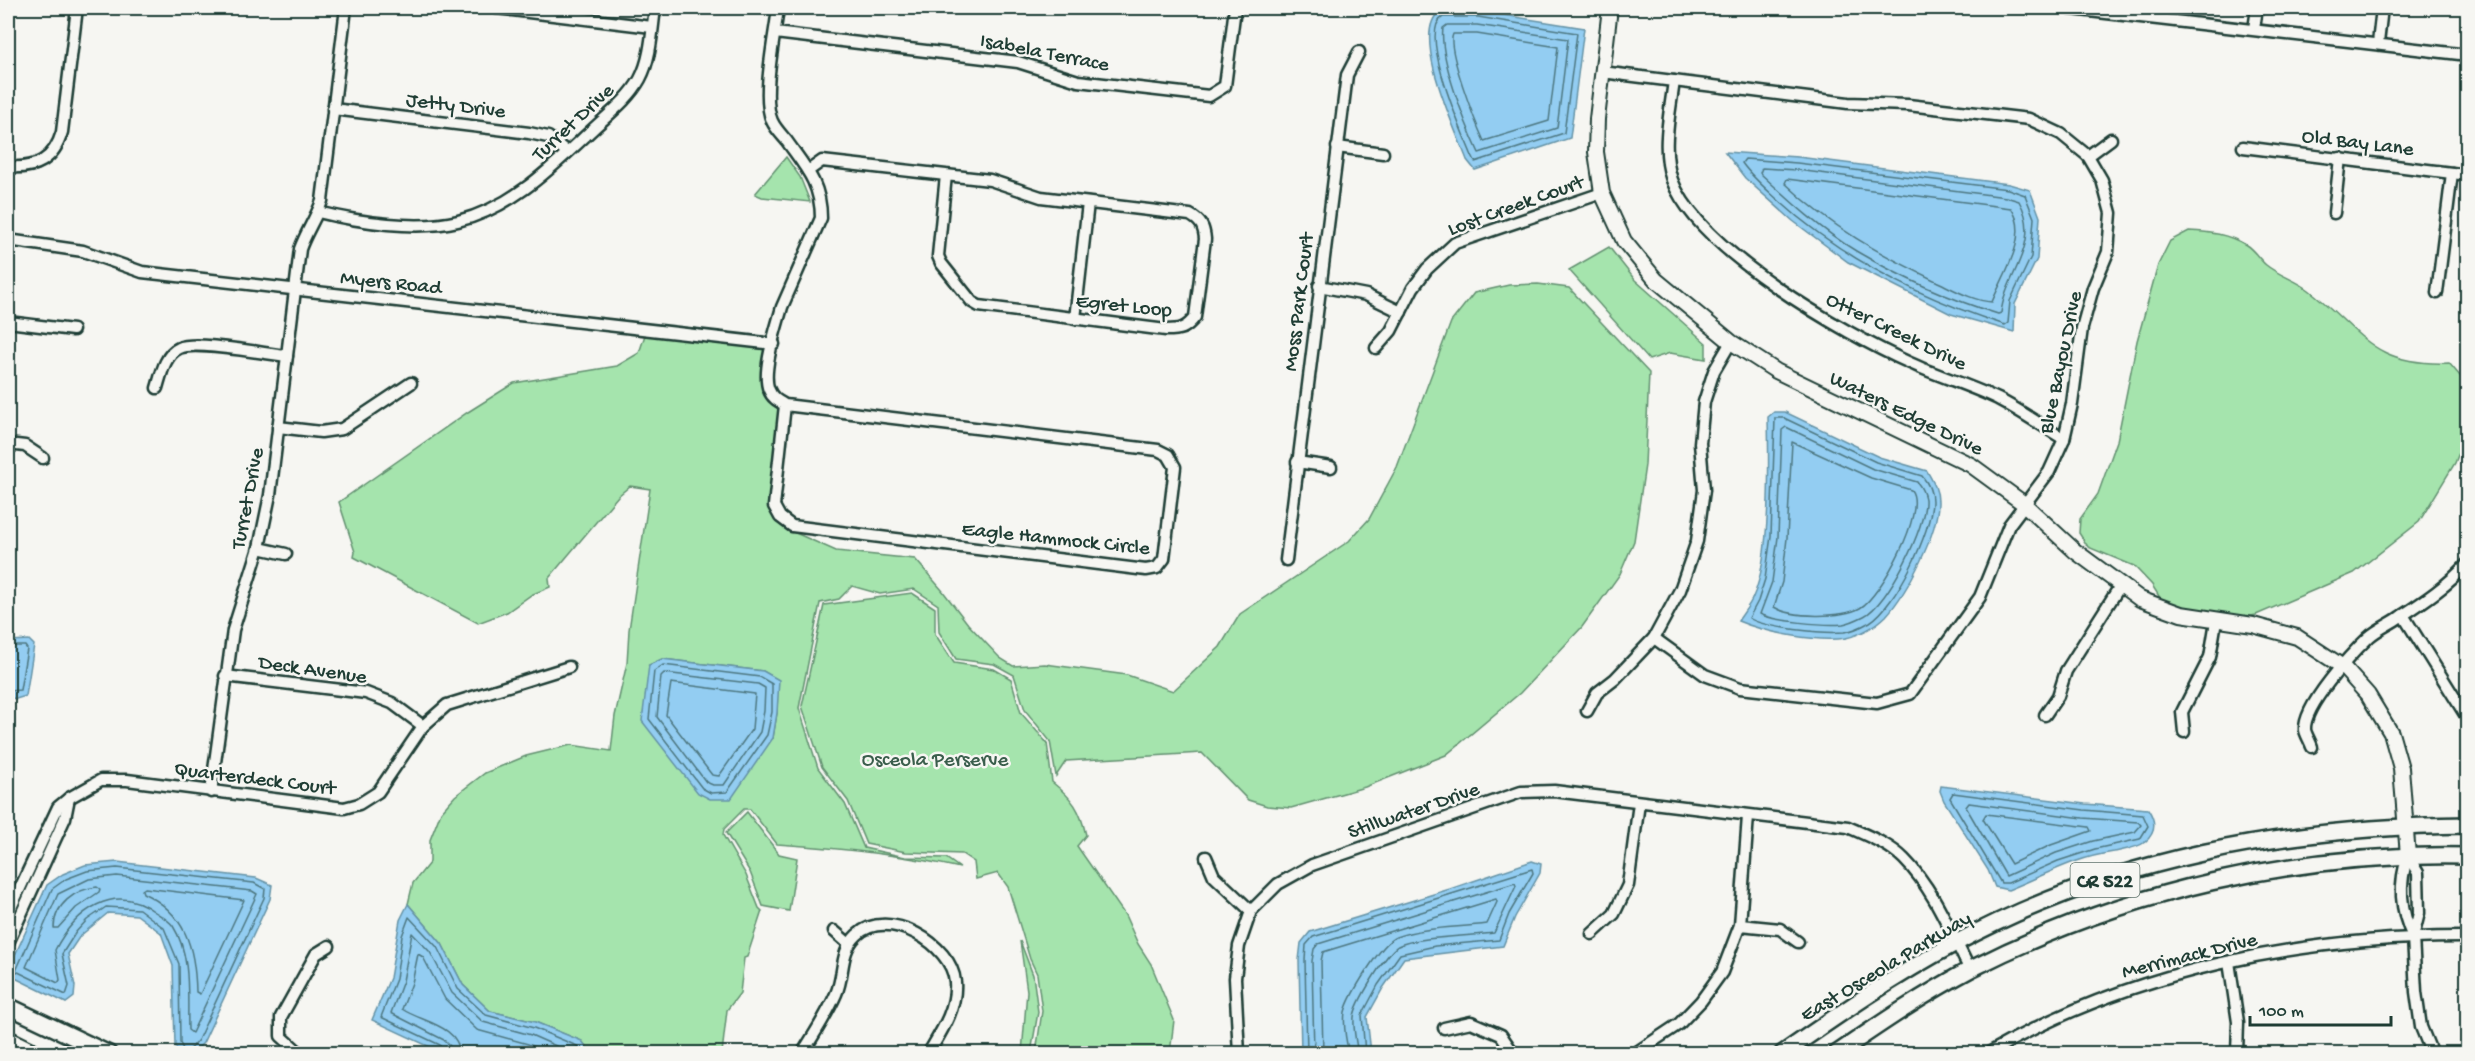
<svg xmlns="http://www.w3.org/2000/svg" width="2475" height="1061" font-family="'Gochi Hand',sans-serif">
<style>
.green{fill:#a5e4ad;stroke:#629070;stroke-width:1.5;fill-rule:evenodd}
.water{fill:#93cdf2;stroke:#6593a6;stroke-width:1.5}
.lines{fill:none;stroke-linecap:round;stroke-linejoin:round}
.shore{stroke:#4d7780;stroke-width:1.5}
.street-casing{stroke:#1f3d34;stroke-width:15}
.secondary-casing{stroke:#1f3d34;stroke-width:18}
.primary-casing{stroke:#1f3d34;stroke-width:20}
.street{stroke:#f6f6f2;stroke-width:10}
.secondary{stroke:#f6f6f2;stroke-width:14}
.primary{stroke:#f6f6f2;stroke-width:15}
.labels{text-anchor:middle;stroke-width:5;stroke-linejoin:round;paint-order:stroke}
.shield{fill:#f6f6f2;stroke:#60746d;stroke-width:1.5}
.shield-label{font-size:20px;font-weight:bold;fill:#1f3d34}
.street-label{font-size:21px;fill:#1f3d34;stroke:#f6f6f2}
.park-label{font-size:21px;fill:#3a5e4c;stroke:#f6f6f2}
</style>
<rect width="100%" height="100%" fill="#f6f6f2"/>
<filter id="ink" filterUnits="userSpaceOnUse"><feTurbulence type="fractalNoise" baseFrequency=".0167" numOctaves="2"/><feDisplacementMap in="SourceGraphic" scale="12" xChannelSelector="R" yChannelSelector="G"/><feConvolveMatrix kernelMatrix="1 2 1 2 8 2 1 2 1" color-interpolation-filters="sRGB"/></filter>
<g filter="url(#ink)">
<g class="green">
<path d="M 786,157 L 800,177 L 810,202 L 762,197 L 755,194 Z"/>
<path d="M 2189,231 C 2210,232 2228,234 2246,245 C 2254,250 2259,259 2266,265 C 2278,275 2296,280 2309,290 C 2363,332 2371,366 2449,363 L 2467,384 L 2467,432 L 2455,463 L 2419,522 L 2354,573 L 2256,615 L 2241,618 L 2183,609 L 2162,601 L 2152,585 L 2134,566 L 2088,547 L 2079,533 L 2080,519 L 2098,494 L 2117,441 L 2137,341 L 2158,265 L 2170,241 Z"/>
<path d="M 1609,247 L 1635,280 L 1706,343 L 1706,359 L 1670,353 L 1649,360 L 1569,270 Z"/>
<path d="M 1538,284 L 1569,288 L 1649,373 L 1645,465 L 1634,541 L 1620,574 L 1582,627 L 1520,693 L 1446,755 L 1365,787 L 1291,808 L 1267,806 L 1248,800 L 1202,753 L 1066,761 L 1056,776 L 1050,741 L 1025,710 L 1014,675 L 994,664 L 956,659 L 939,632 L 938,605 L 914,589 L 880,594 L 852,586 L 839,599 L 820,603 L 799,708 L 818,768 L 845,804 L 864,848 L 905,857 L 946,858 L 960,868 C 900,854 838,848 777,844 L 750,809 L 744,809 L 724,829 L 723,835 L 746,875 L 759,908 L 762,911 L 747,957 L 744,958 L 740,993 L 727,1010 L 722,1053 L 591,1053 L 582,1041 L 535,1022 L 490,1011 L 463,985 L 442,944 L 408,904 L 413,883 L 430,862 L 430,840 L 441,812 L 455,796 L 485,773 L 526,756 L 571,745 L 611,751 L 615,716 L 627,663 L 629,630 L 650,489 L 630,486 L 618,496 L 549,578 L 550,587 L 531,595 L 507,612 L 478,623 L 354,557 L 355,552 L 339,502 L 468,412 L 514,383 L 617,366 L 639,353 L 645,335 L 768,348 C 762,371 757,395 780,409 L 770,509 L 777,522 L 789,530 L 836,551 L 915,559 L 942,590 L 968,624 L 1000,658 L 1013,666 L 1045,664 L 1127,675 L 1173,691 L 1220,647 L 1240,614 L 1349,541 L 1369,519 L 1397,467 L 1451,322 L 1474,293 L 1509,285 ZM 662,659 L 763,671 L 778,680 L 777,713 L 773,738 L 649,665 Z"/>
<path d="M 912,593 L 935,608 L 935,634 L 954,663 L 994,669 L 1011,679 L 1021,713 L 1047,743 L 1052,782 C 1073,799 1080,809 1086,835 L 1077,846 L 1125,915 L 1138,944 L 1151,964 L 1174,1020 L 1170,1053 L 1036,1053 L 1042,1011 L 1037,974 L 1030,959 L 1008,887 L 998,873 L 976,879 L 974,862 L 962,854 L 906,852 L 866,844 L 848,801 L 822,767 L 802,706 L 824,605 Z"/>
<path d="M 747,812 L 779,854 L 797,858 L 789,911 L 763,906 L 750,872 L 726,833 Z"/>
<path d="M 1020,941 L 1033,975 L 1038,1012 L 1031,1053 L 1022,1053 L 1027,991 Z"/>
</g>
<g class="water">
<path d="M 1441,11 L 1478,11 L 1584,28 L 1570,138 L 1475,170 L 1467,160 C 1456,131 1408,31 1441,11 Z"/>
<path d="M 1725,152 L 1798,157 L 2009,184 L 2030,190 L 2040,217 L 2037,259 L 2015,304 L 2014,332 L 1951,314 L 1848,262 L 1793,221 L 1745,178 Z"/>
<path d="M 1774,412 L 1785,412 L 1879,457 L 1927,471 C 1932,480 1938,489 1938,501 C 1939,532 1907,593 1886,616 C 1876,626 1860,635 1846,638 C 1818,643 1764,632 1738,621 C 1743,613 1750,605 1753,597 C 1771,559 1769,461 1768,417 Z"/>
<path d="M 29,640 L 34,645 L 26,696 L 16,699 L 8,697 L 8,641 Z"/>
<path d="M 662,659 L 763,671 L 779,680 L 777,713 L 773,738 L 731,799 L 710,799 L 698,793 L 642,721 L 649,665 Z"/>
<path d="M 1941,786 L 2085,804 L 2148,809 C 2156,821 2157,832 2145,842 C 2138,848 2123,850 2114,852 C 2072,858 2046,875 2008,890 L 1995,887 L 1988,870 L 1944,801 L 1940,791 Z"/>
<path d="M 1532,861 L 1541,864 L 1540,873 L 1515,917 L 1503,946 L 1404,958 L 1383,988 L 1367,1017 L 1371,1053 L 1301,1053 L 1299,960 L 1301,943 L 1310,932 L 1450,889 Z"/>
<path d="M 117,862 L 256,878 L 272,885 L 270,899 L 203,1043 L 193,1053 L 179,1053 L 175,1046 L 173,966 L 161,933 L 137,915 L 108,913 L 80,936 L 68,954 L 75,986 L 74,997 L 66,1003 L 9,975 L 10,966 L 47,885 L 63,874 L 85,865 Z"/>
<path d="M 408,904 L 442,944 L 463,985 L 490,1011 L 535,1022 L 582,1041 L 591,1053 L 443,1053 L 372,1020 L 390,978 L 400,920 Z"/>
</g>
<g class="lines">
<g class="shore">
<path d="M 1443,17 L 1478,17 L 1577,33 L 1564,133 L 1475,162 L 1472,156 C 1463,134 1417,31 1443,17 Z"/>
<path d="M 1447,25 L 1477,25 L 1568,39 L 1557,128 L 1479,153 C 1465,123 1439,58 1443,28 Z"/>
<path d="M 1453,34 L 1477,34 L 1558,47 L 1549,121 L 1484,141 C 1476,124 1446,48 1453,34 Z"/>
<path d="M 1745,159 L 1797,163 L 2008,189 L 2025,195 L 2034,218 L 2031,257 L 2010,301 L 2008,323 L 2005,325 C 1921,298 1842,259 1777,199 C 1765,188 1752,177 1742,163 Z"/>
<path d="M 1762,168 L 1797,170 L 2006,197 L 2019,201 C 2043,243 2005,275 2001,313 L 1998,314 C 1949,299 1900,277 1856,251 C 1821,230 1790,201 1760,173 Z"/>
<path d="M 1787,179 L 2011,208 C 2031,235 2002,277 1992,302 C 1973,301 1953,289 1936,281 C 1878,253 1832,228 1785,183 Z"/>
<path d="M 1775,418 L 1784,418 L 1876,462 L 1922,476 C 1928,483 1932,492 1932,501 C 1932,531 1896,606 1870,622 C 1863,626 1851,631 1844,632 C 1825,634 1764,628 1749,618 L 1758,601 L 1765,579 L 1771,536 Z"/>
<path d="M 1786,427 L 1873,469 L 1917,482 C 1921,487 1924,493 1925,499 C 1927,526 1888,604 1864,616 C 1858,619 1849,623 1843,624 C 1826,626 1773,621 1760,614 L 1772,582 L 1778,537 L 1782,430 Z"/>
<path d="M 1792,442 L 1871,478 L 1911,490 C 1927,511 1881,596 1860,608 C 1842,618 1791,618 1774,607 L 1782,582 L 1787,538 Z"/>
<path d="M 8,646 L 25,646 L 27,649 L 20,690 L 8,691"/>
<path d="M 663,665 L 760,677 L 772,684 L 772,712 L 767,735 L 727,792 L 711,793 L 702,788 L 649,719 L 654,671 Z"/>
<path d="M 664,673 L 758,684 L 765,688 L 764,711 L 760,732 L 724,785 L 713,785 L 706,782 L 657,717 L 661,676 Z"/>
<path d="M 671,683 L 755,694 L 752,729 L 719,776 L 712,775 L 666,715 Z"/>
<path d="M 1953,793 L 2084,810 L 2143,815 L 2148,826 L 2140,839 L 2095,849 L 2058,861 L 2008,883 L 2001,883 L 1950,798 Z"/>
<path d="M 1969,803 L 2083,818 L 2138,822 L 2141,825 L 2135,832 L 2093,841 L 2056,853 L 2006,876 L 1966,807 Z"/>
<path d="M 1986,814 L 2089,827 L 2091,831 L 2051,845 L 2011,864 L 1983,819 Z"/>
<path d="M 117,868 L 254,883 L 265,889 L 264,898 L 198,1040 L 188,1052 L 184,1051 L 180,1043 L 179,964 L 164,928 L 139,909 L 106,907 L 87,920 L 76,932 L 62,954 L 69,986 L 66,995 L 16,971 L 52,889 L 66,879 L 87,871 Z"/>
<path d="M 117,876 L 252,891 L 257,894 L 192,1033 L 188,1030 C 187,997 192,956 173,926 C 169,920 161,916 155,912 C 114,881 75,911 55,950 L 60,980 L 58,983 L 26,967 L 58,894 L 89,879 Z"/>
<path d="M 97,887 L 100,889 L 99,892 L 76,908 L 58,928 L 54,928 C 54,905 75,889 97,887 Z"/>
<path d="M 145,888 L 244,900 L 200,994 L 196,992 C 195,948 186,913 143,893 L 142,890 Z"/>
<path d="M 443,1054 L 440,1045 L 381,1017 L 396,979 L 402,936 L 409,917 L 437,947 L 458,989 L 486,1015 L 534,1028 L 577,1046 L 583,1054"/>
<path d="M 451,1054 L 450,1046 L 444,1040 L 391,1013 L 403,981 L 412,933 L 430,952 L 452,993 L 483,1022 L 531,1035 L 574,1054"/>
<path d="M 460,1054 C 459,1025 421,1022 402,1009 L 412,983 L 418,954 L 423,957 L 445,999 L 477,1030 L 528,1044 L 552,1054"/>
<path d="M 1307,1054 L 1305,960 L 1306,945 L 1313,937 L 1532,869 L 1533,873 L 1509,914 L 1499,940 L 1435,946 L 1400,954 L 1378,985 L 1362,1015 L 1365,1054"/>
<path d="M 1314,1054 L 1312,961 L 1314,949 L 1318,944 L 1515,883 L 1516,886 L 1494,933 C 1472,936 1414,937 1398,946 C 1386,953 1355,1004 1354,1017 C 1353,1029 1356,1042 1358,1054"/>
<path d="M 1323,1054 L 1321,961 L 1323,952 L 1496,899 L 1497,902 L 1487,924 C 1459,928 1422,927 1396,937 C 1381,943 1349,996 1345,1012 C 1343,1025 1346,1041 1349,1054"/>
</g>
<defs>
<g id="street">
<path d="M 496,8 L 652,27"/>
<path d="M 778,8 C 775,36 761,97 772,121 C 775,128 781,134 786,140 C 805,167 821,183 821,218 L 782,307 C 777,326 761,372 769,390 C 772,398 778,401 785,405 L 1158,450 L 1168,455 L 1175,467 L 1164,559 L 1157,568 L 1146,570 L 792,526 L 780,517 L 774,506 L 785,405"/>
<path d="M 2063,8 L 2468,55"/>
<path d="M 2254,29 L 2257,8"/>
<path d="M 775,33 L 1018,62 L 1078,81 L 1209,96 L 1225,86 L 1235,8"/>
<path d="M 2378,43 L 2382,8"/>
<path d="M 1602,72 L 1848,103 L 1908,105 L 2029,119 L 2061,134 L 2088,156 L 2102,180 L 2111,213 L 2108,252 L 2093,288 L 2082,328 L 2072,404 L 2064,439 L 2049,472 L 2009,525 L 1980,597 L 1910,694 L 1877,703 L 1740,688 L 1705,675 L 1654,638"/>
<path d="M 1674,81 C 1670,113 1661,149 1672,180 C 1698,250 1843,333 1910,363 C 1938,376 1969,385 1998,399 C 2021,411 2042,426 2064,439"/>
<path d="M 333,109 L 529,133 L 548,137 L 567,152"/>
<path d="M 1337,147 L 1383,153"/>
<path d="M 2243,147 L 2468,175"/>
<path d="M 2088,156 L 2111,139"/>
<path d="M 8,167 C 36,169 54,160 62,132 L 77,8"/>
<path d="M 808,171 L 822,161 L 990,180 L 1041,197 L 1190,215 C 1201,221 1204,227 1205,239 L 1195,317 C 1186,329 1180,330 1166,330 L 979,306 L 972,302 L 941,263 L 938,256 L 946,175"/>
<path d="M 318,212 C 358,222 418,231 458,221 C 514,207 553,166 593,129 C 609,114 629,99 640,79 C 651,59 652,30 655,8"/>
<path d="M 2334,213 L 2340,158"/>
<path d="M 8,240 L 83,251 L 142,272 L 774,344"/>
<path d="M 1319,286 L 1366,295 L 1401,312"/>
<path d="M 2437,293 L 2452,173"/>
<path d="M 1075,319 L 1088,203"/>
<path d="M 8,322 L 73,330"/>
<path d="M 1376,348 L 1391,331 L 1413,288 L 1427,269 L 1455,243 L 1602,193"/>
<path d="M 157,388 C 161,375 165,354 179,348 C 196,340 265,354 287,356"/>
<path d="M 278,427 L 321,432 L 342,429 L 411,383"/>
<path d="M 8,444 L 25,446 L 43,458"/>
<path d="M 1297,462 L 1331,467"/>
<path d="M 259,548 L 286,554"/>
<path d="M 1286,560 L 1347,75 L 1359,52"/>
<path d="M 2403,615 L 2468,719"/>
<path d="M 225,676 L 366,693 L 392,703 L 423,726"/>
<path d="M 1587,711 L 1597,693 L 1615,679 L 1654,638 L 1680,590 L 1697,541 L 1704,490 L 1700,443 L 1704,402 L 1714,371 L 1731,342"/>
<path d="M 2045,715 L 2058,696 L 2066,671 L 2120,586"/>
<path d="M 2184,732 L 2182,712 L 2210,657 L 2216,621"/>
<path d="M 2312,747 C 2310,741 2306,735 2305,730 C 2303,706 2351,654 2369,637 C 2378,629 2390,624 2400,617 C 2423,602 2450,584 2468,563"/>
<path d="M 211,792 L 233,630 L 259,548 L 270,495 L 300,249 C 306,232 316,218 322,201 L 346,8"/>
<path d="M 2408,856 L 2418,873 L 2419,913 L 2413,937 L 2416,992 L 2421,1027 L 2432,1054"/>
<path d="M 2408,856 C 2398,884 2400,910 2413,937"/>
<path d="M 1206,857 L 1214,876 L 1251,911"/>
<path d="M 8,914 L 58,807 L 69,798 L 101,780 L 127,780 L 344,808 L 359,804 L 378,792 L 423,726 L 447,705 L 569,667"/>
<path d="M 1740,925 L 1780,929 L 1798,942"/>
<path d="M 834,931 L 849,944"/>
<path d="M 1592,934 L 1614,914 L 1628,885 L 1639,803"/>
<path d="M 8,943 L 65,818 L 69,798"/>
<path d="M 2229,962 L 2238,1022 L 2237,1054"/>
<path d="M 1444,1028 L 1471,1022 L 1501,1035 L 1514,1054"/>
<path d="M 301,1054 L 281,1036 L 281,1017 L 316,954 L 329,946"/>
<path d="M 802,1054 C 814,1034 827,1015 836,994 C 845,974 839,952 857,935 C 887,906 952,944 955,982 C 957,1009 941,1032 928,1054"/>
<path d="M 1239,1054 L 1235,978 L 1239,946 L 1251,911 L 1278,884 L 1312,865 L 1521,792 L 1554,791 L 1848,827 C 1868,836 1889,844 1904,859 C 1934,889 1951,933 1970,970"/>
<path d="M 1634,1054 L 1679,1024 L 1701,1001 L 1722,972 L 1740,925 L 1748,816"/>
<path d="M 1987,1054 C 2130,970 2303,936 2468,937"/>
</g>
<path id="secondary" d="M 1610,8 L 1597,119 L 1596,152 L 1602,193 L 1624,241 L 1656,280 L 1731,342 L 1776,371 L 1971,465 L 2023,503 L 2075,551 L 2140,599 L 2181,614 L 2253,625 L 2297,637 L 2343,667 L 2368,695 L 2391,733 L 2401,768 L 2408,856"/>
<g id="primary">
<path d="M 8,1006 L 109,1054"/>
<path d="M 8,1039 L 38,1054"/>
<path d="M 1782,1054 C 1838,1015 1894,976 1954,944 C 2116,857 2286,827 2468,825"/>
<path d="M 1836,1054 C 1880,1024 1924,994 1971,969 C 2124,891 2295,852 2468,856"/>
</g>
</defs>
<use href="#street" class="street-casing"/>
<use href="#secondary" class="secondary-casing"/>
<use href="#primary" class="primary-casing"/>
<use href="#street" class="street"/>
<use href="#secondary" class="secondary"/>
<use href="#primary" class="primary"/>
</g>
</g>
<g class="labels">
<rect class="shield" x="2070.5" y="863" width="69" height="34" rx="4.5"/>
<g class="shield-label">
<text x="2105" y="887">CR 522</text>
</g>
<g class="street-label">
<text transform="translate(1045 51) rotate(11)" y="7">Isabela Terrace</text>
<text transform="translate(456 104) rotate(7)" y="7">Jetty Drive</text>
<text transform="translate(572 121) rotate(-43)" y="7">Turret Drive</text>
<text transform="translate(2358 141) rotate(7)" y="7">Old Bay Lane</text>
<text transform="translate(1515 204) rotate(-20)" y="7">Lost Creek Court</text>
<text transform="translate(391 281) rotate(6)" y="7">Myers Road</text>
<text transform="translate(1297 302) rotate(-83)" y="7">Moss Park Court</text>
<text transform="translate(1124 304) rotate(6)" y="7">Egret Loop</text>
<text transform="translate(1897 330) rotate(26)" y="7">Otter Creek Drive</text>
<text transform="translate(2059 362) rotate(-78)" y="7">Blue Bayou Drive</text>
<text transform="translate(1907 412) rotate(26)" y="7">Waters Edge Drive</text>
<text transform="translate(246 498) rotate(-79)" y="7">Turret Drive</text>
<text transform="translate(1056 537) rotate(6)" y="7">Eagle Hammock Circle</text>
<text transform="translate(313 668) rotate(8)" y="7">Deck Avenue</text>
<text transform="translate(255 777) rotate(7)" y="7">Quarterdeck Court</text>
<text transform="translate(1413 809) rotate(-19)" y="7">Stillwater Drive</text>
<text transform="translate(2189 954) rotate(-14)" y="7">Merrimack Drive</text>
<text transform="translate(1885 965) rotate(-31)" y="7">East Osceola Parkway</text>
</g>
<g class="park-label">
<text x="935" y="765">Osceola Perserve</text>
</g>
</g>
<rect width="2475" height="1061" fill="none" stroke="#f6f6f2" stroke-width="30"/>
<rect x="15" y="15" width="2445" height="1031" fill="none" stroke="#1f3d34" stroke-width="2" filter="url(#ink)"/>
<path d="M2250 1016v9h141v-9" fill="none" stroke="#1f3d34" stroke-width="3"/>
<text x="2259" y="1016" font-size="18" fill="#1f3d34" stroke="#f6f6f2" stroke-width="4.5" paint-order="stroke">100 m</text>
</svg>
